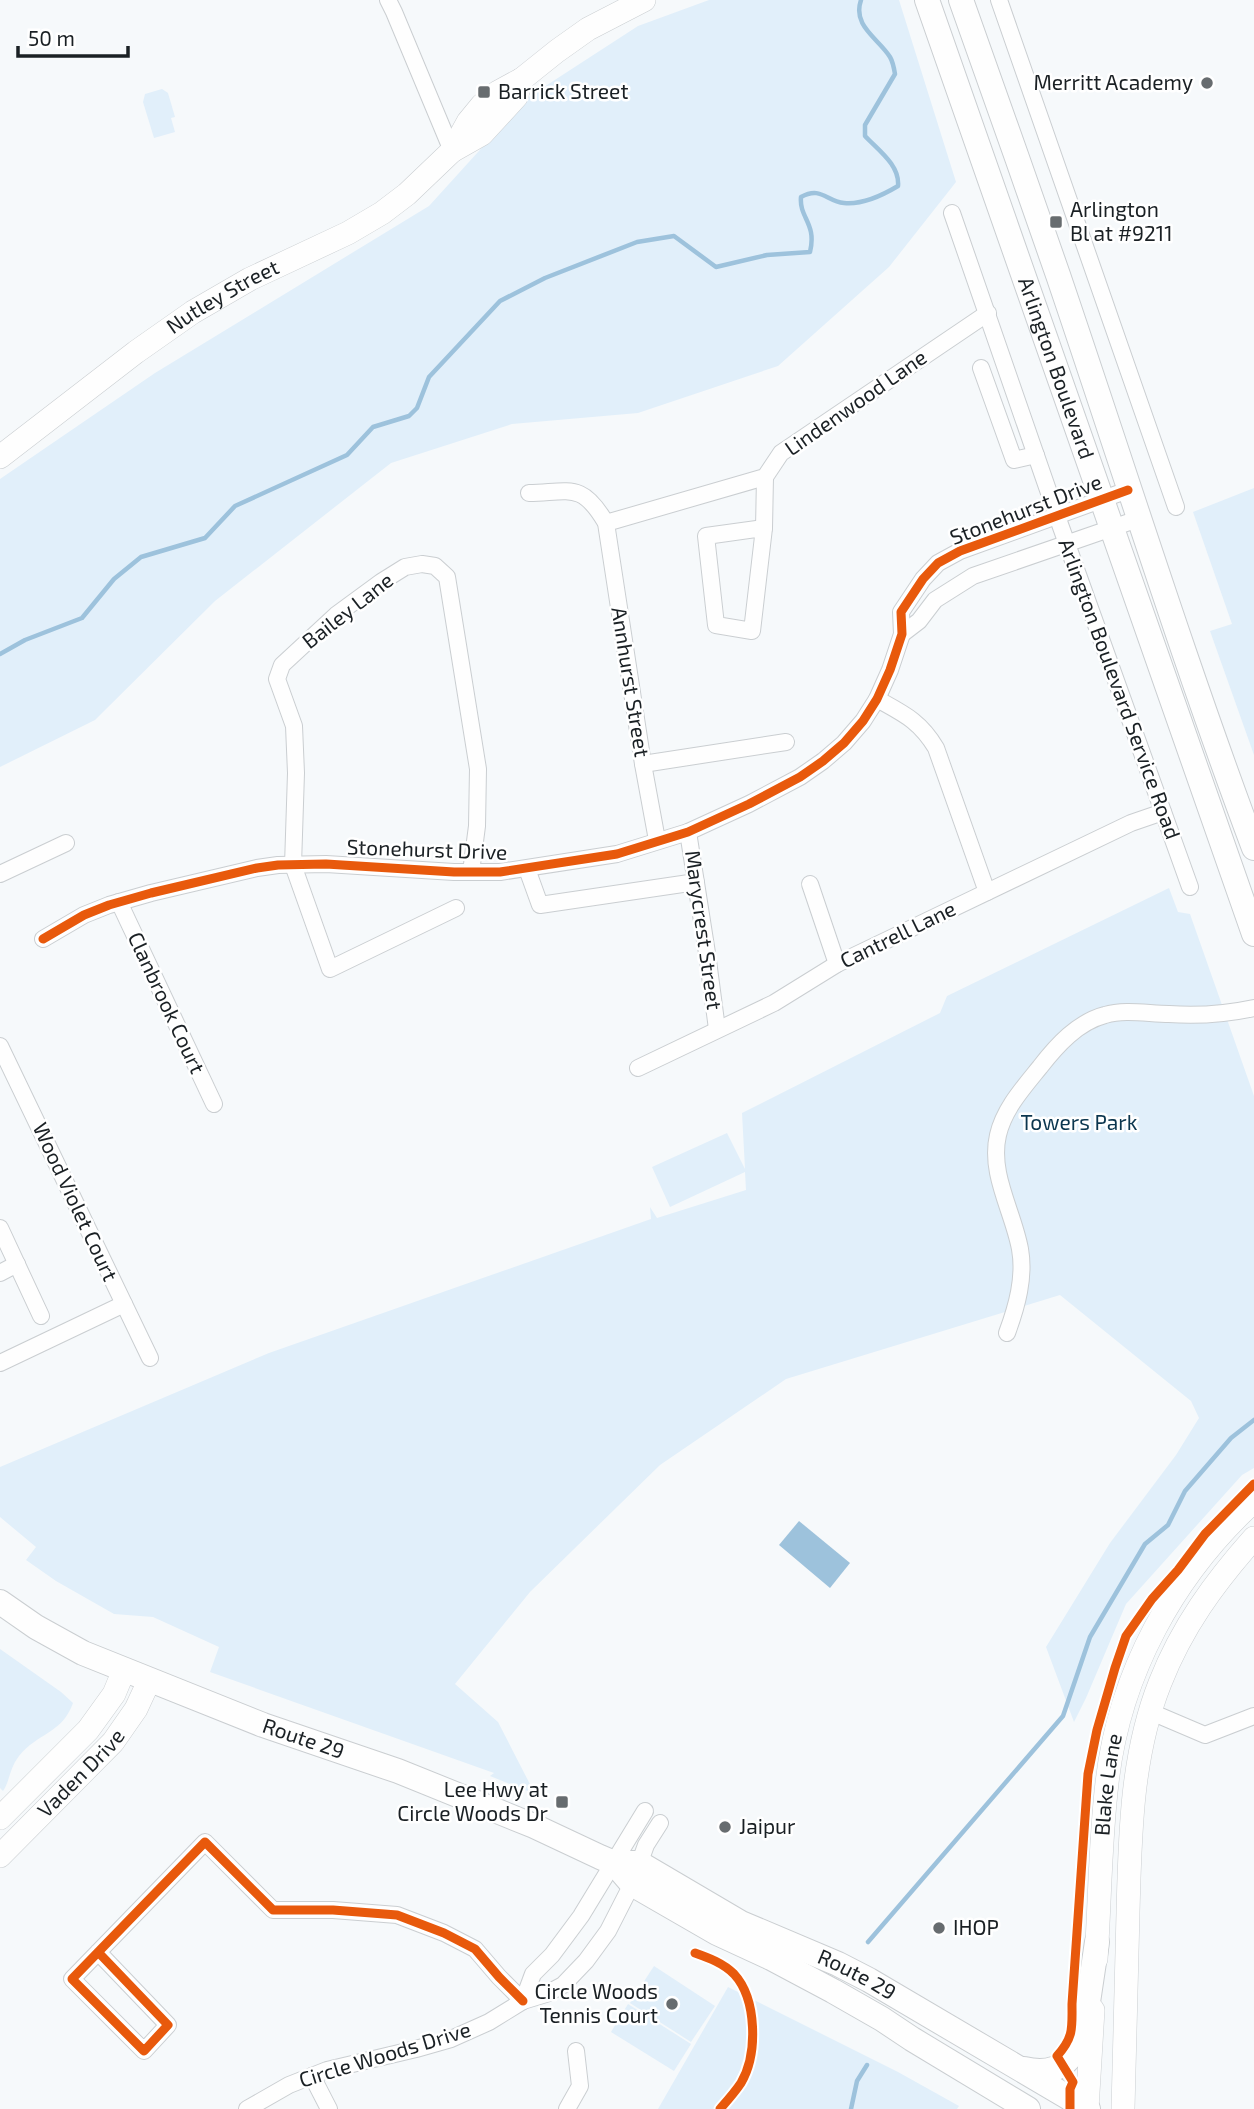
<svg xmlns="http://www.w3.org/2000/svg" width="1254" height="2109" font-family="'Exo 2',sans-serif">
<style>
.green{fill:#e1effa}
.water{fill:#9dc2dc}
.lines{fill:none;stroke-linecap:round;stroke-linejoin:round}
.stream{stroke:#9dc2dc;stroke-width:4.5}
.street-casing{stroke:#caced1;stroke-width:18}
.secondary-casing{stroke:#caced1;stroke-width:24}
.primary-casing{stroke:#caced1;stroke-width:26}
.street{stroke:#fefefe;stroke-width:16}
.secondary{stroke:#fefefe;stroke-width:23}
.primary{stroke:#fefefe;stroke-width:24}
.cycleway-casing{stroke:#fff;stroke-width:13}
.cycleway{stroke:#e8590c;stroke-width:9}
.poi-dot{fill:#676c6f;stroke:#fff;stroke-width:2.5}
.labels{text-anchor:middle;stroke-width:5;stroke-linejoin:round;paint-order:stroke}
.poi-label{font-size:21px;fill:#1a2024;stroke:#fff;text-anchor:start}
.street-label{font-size:21px;fill:#1a2024;stroke:#fff}
.park-label{font-size:21px;fill:#0b364f;stroke:#fff}
</style>
<rect width="100%" height="100%" fill="#f6f9fb"/>
<g class="green">
<path d="M 709,0 L 899,0 L 956,182 L 889,267 L 778,366 L 638,413 L 512,424 L 391,463 L 215,601 L 95,720 L 0,767 L 0,479 L 155,373 L 429,206 L 527,98 L 638,26 Z"/>
<path d="M 162,89 L 168,93 L 175,117 L 171,118 L 175,132 L 154,138 L 143,102 L 145,94 Z"/>
<path d="M 1254,488 L 1254,755 L 1210,631 L 1232,624 L 1193,512 Z"/>
<path d="M 1169,888 L 1178,912 L 1190,914 L 1254,1096 L 1254,1468 L 1242,1475 L 1126,1604 L 1086,1698 L 1074,1722 L 1046,1647 L 1110,1543 L 1176,1455 L 1199,1418 L 1191,1401 L 1060,1295 L 786,1379 L 660,1465 L 530,1592 L 455,1684 L 498,1722 L 535,1794 L 490,1776 L 494,1773 L 210,1672 L 219,1647 L 153,1617 L 114,1614 L 56,1581 L 26,1560 L 36,1547 L 0,1517 L 0,1467 L 269,1353 L 651,1219 L 650,1207 L 657,1218 L 746,1190 L 745,1172 L 670,1207 L 652,1167 L 727,1133 L 745,1169 L 742,1113 L 940,1013 L 947,996 Z"/>
<path d="M 0,1649 L 61,1692 L 73,1703 C 62,1734 37,1733 19,1756 C 9,1769 10,1781 3,1791 L 0,1788 Z"/>
<path d="M 654,1966 L 715,2006 L 691,2042 L 630,2003 Z"/>
<path d="M 728,1987 L 898,2072 L 959,2106 L 957,2109 L 658,2109 Z"/>
<path d="M 628,2004 L 691,2044 L 674,2071 L 611,2032 Z"/>
</g>
<path class="water" d="M 799,1521 L 850,1563 L 830,1588 L 779,1545 Z"/>
<g class="lines">
<g class="stream">
<path d="M 0,654 L 25,640 L 82,618 L 114,579 L 141,557 L 205,538 L 235,506 L 347,455 L 373,427 L 409,416 L 417,408 L 429,377 L 500,301 L 545,278 L 637,242 L 674,236 L 716,267 L 767,255 L 810,252 C 817,223 799,218 801,197 C 821,186 826,201 844,203 C 863,205 883,195 898,186 C 900,165 878,150 865,136 L 865,125 L 895,74 C 894,68 893,62 890,57 C 878,38 852,26 861,0"/>
<path d="M 868,1942 L 1063,1716 L 1090,1637 L 1145,1544 L 1168,1525 L 1185,1491 L 1231,1438 L 1254,1420"/>
<path d="M 851,2109 L 857,2081 L 867,2065"/>
</g>
<defs>
<g id="street">
<path d="M 388,0 L 394,12 L 452,151"/>
<path d="M 999,0 L 1176,507"/>
<path d="M 952,213 L 1057,516 L 1190,887"/>
<path d="M 981,368 L 1014,460 L 1036,455"/>
<path d="M 529,493 C 571,492 582,482 606,523 L 643,764 L 657,840"/>
<path d="M 606,523 L 765,477 L 781,453 L 988,313"/>
<path d="M 764,528 L 752,631 L 716,625 L 706,536 Z"/>
<path d="M 764,528 L 765,477"/>
<path d="M 902,634 L 919,621 L 935,600 L 973,576 L 1138,519"/>
<path d="M 877,699 C 904,714 920,721 936,748 L 987,892"/>
<path d="M 643,764 L 786,742"/>
<path d="M 688,832 L 707,953 L 717,1029"/>
<path d="M 527,869 L 540,905 L 696,882"/>
<path d="M 0,874 L 66,843"/>
<path d="M 810,884 L 837,964"/>
<path d="M 119,902 L 214,1104"/>
<path d="M 456,908 L 330,969 L 293,865 L 296,773 L 294,726 L 277,679 L 282,665 L 336,615 L 381,582 L 405,567 L 422,564 L 435,566 L 447,577 L 478,769 L 477,826 L 471,872"/>
<path d="M 43,939 L 84,915 L 109,905 L 151,893 L 257,868 L 278,865 L 326,864 L 454,872 L 500,872 L 617,854 L 688,832 L 749,804 L 800,777 L 823,761 L 844,743 L 863,721 L 877,699 L 890,670 L 902,634 L 901,612 L 923,579 L 938,563 L 960,551 L 1128,490"/>
<path d="M 0,1046 L 150,1358"/>
<path d="M 638,1068 L 774,1003 L 837,964 L 1131,823 L 1163,812"/>
<path d="M 0,1228 L 41,1316"/>
<path d="M 0,1273 L 17,1264"/>
<path d="M 1007,1333 C 1017,1306 1025,1277 1020,1249 C 1013,1211 989,1174 998,1135 C 1004,1109 1023,1088 1040,1067 C 1057,1045 1078,1022 1105,1015 C 1125,1009 1149,1014 1169,1014 C 1198,1016 1226,1014 1254,1008"/>
<path d="M 0,1363 L 124,1304"/>
<path d="M 1151,1712 L 1205,1735 L 1254,1716"/>
<path d="M 98,1952 L 168,2025 L 144,2051 L 72,1979 L 205,1842 L 273,1910 L 333,1910 L 397,1915 L 444,1933 L 475,1949 L 499,1977 L 523,2001"/>
<path d="M 523,2001 L 533,1974 L 552,1955 L 581,1916 L 645,1811"/>
<path d="M 312,2076 L 329,2109"/>
<path d="M 247,2109 L 289,2085 L 327,2070 L 416,2049 L 451,2039 L 489,2022 L 523,2001 L 546,1994 L 563,1985 L 586,1961 L 608,1931 L 632,1884 L 646,1845 L 660,1823"/>
<path d="M 567,2109 L 580,2086 L 576,2051"/>
</g>
<g id="secondary">
<path d="M 452,151 L 468,122 L 482,105 L 498,92 L 522,79 L 557,51 L 588,29 L 644,0"/>
<path id="s1" d="M 0,457 L 136,352 L 193,312 L 250,279 L 348,233 L 382,213 L 407,194 L 452,151 L 482,134 L 516,97 L 522,79"/>
<path d="M 0,1818 L 88,1730 L 114,1694 L 124,1670"/>
<path id="s2" d="M 0,1856 L 113,1742 L 136,1709 L 149,1681"/>
<path id="s3" d="M 1096,1959 C 1100,1900 1100,1841 1107,1783 C 1119,1674 1174,1574 1254,1501"/>
<path d="M 1087,2109 L 1093,2010"/>
<path d="M 1123,2109 C 1125,2044 1126,1978 1128,1913 C 1130,1836 1131,1756 1160,1683 C 1182,1627 1214,1583 1254,1538"/>
</g>
<g id="primary">
<path id="s4" d="M 927,0 L 1254,934"/>
<path d="M 961,0 C 994,92 1026,183 1058,275 C 1123,466 1183,659 1254,848"/>
<path id="s5" d="M 0,1602 L 36,1627 L 83,1653 L 263,1725 L 398,1771 L 534,1826 L 600,1857 L 614,1863 L 632,1884 L 717,1933 L 771,1958 L 833,1991 L 882,2019 L 912,2039 L 1028,2109"/>
<path id="s6" d="M 614,1863 L 639,1863 L 741,1923 L 838,1964 L 869,1980 L 1088,2109"/>
<path d="M 1024,2069 C 1074,2080 1081,2041 1088,2002 C 1091,1982 1094,1962 1097,1942"/>
</g>
</defs>
<use href="#street" class="street-casing"/>
<use href="#secondary" class="secondary-casing"/>
<use href="#primary" class="primary-casing"/>
<use href="#street" class="street"/>
<use href="#secondary" class="secondary"/>
<use href="#primary" class="primary"/>
<defs>
<g id="cycleway">
<path d="M 43,939 L 84,915 L 109,905 L 151,893 L 257,868 L 278,865 L 326,864 L 454,872 L 500,872 L 617,854 L 688,832 L 749,804 L 800,777 L 823,761 L 844,743 L 863,721 L 877,699 L 890,670 L 902,634 L 901,612 L 923,579 L 938,563 L 960,551 L 1128,490"/>
<path d="M 98,1952 L 168,2025 L 144,2051 L 72,1979 L 205,1842 L 273,1910 L 333,1910 L 397,1915 L 444,1933 L 475,1949 L 499,1977 L 523,2001"/>
<path d="M 695,1953 C 709,1958 723,1963 734,1974 C 757,1999 758,2054 741,2083 C 735,2092 727,2101 720,2109"/>
<path d="M 1070,2109 L 1070,2089 L 1073,2082 L 1057,2056 C 1074,2037 1072,2028 1072,2004 L 1088,1774 L 1097,1730 L 1115,1668 L 1126,1636 L 1152,1599 L 1178,1570 L 1205,1534 L 1254,1484"/>
</g>
</defs>
<use href="#cycleway" class="cycleway-casing"/>
<use href="#cycleway" class="cycleway"/>
</g>
<g class="poi-dot">
<circle cx="1207" cy="83" r="7"/>
<rect x="477" y="85" width="14" height="14" rx="3.5"/>
<rect x="1049" y="215" width="14" height="14" rx="3.5"/>
<rect x="555" y="1795" width="14" height="14" rx="3.5"/>
<circle cx="725" cy="1827" r="7"/>
<circle cx="939" cy="1928" r="7"/>
<circle cx="672" cy="2004" r="7"/>
</g>
<g class="labels">
<g class="poi-label">
<text x="1193" y="90" text-anchor="end">Merritt Academy</text>
<text x="498" y="99">Barrick Street</text>
<text x="1070" y="217">Arlington<tspan x="1070" dy="24">Bl at #9211</tspan></text>
<text x="548" y="1797" text-anchor="end">Lee Hwy at<tspan x="548" dy="24">Circle Woods Dr</tspan></text>
<text x="739" y="1834">Jaipur</text>
<text x="953" y="1935">IHOP</text>
<text x="658" y="1999" text-anchor="end">Circle Woods<tspan x="658" dy="24">Tennis Court</tspan></text>
</g>
<g class="street-label">
<text dy="7" stroke="none"><textPath href="#s1" startOffset="275">Nutley Street</textPath></text>
<text dy="7" stroke="none"><textPath href="#s4" startOffset="390">Arlington Boulevard</textPath></text>
<text transform="translate(856 403) rotate(-35)" y="7">Lindenwood Lane</text>
<text transform="translate(1026 510) rotate(-21)" y="7">Stonehurst Drive</text>
<text transform="translate(348 611) rotate(-38)" y="7">Bailey Lane</text>
<text transform="translate(630 682) rotate(81)" y="7">Annhurst Street</text>
<text transform="translate(1119 689) rotate(70)" y="7">Arlington Boulevard Service Road</text>
<text transform="translate(427 850) rotate(2)" y="7">Stonehurst Drive</text>
<text transform="translate(703 930) rotate(82)" y="7">Marycrest Street</text>
<text transform="translate(898 935) rotate(-26)" y="7">Cantrell Lane</text>
<text transform="translate(166 1003) rotate(65)" y="7">Clanbrook Court</text>
<text transform="translate(75 1202) rotate(65)" y="7">Wood Violet Court</text>
<text dy="7" stroke="none"><textPath href="#s5" startOffset="334">Route 29</textPath></text>
<text dy="7" stroke="none"><textPath href="#s2" startOffset="116">Vaden Drive</textPath></text>
<text dy="7" stroke="none"><textPath href="#s3" startOffset="175">Blake Lane</textPath></text>
<text dy="7" stroke="none"><textPath href="#s6" startOffset="270">Route 29</textPath></text>
<text transform="translate(385 2055) rotate(-17)" y="7">Circle Woods Drive</text>
</g>
<g class="park-label">
<text x="1079" y="1130">Towers Park</text>
</g>
</g>
<path d="M18 46v10h110v-10" fill="none" stroke="#1a2024" stroke-width="3.5"/>
<text x="28" y="46" font-size="21" fill="#1a2024" stroke="#ffffff" stroke-width="5" paint-order="stroke">50 m</text>
</svg>
